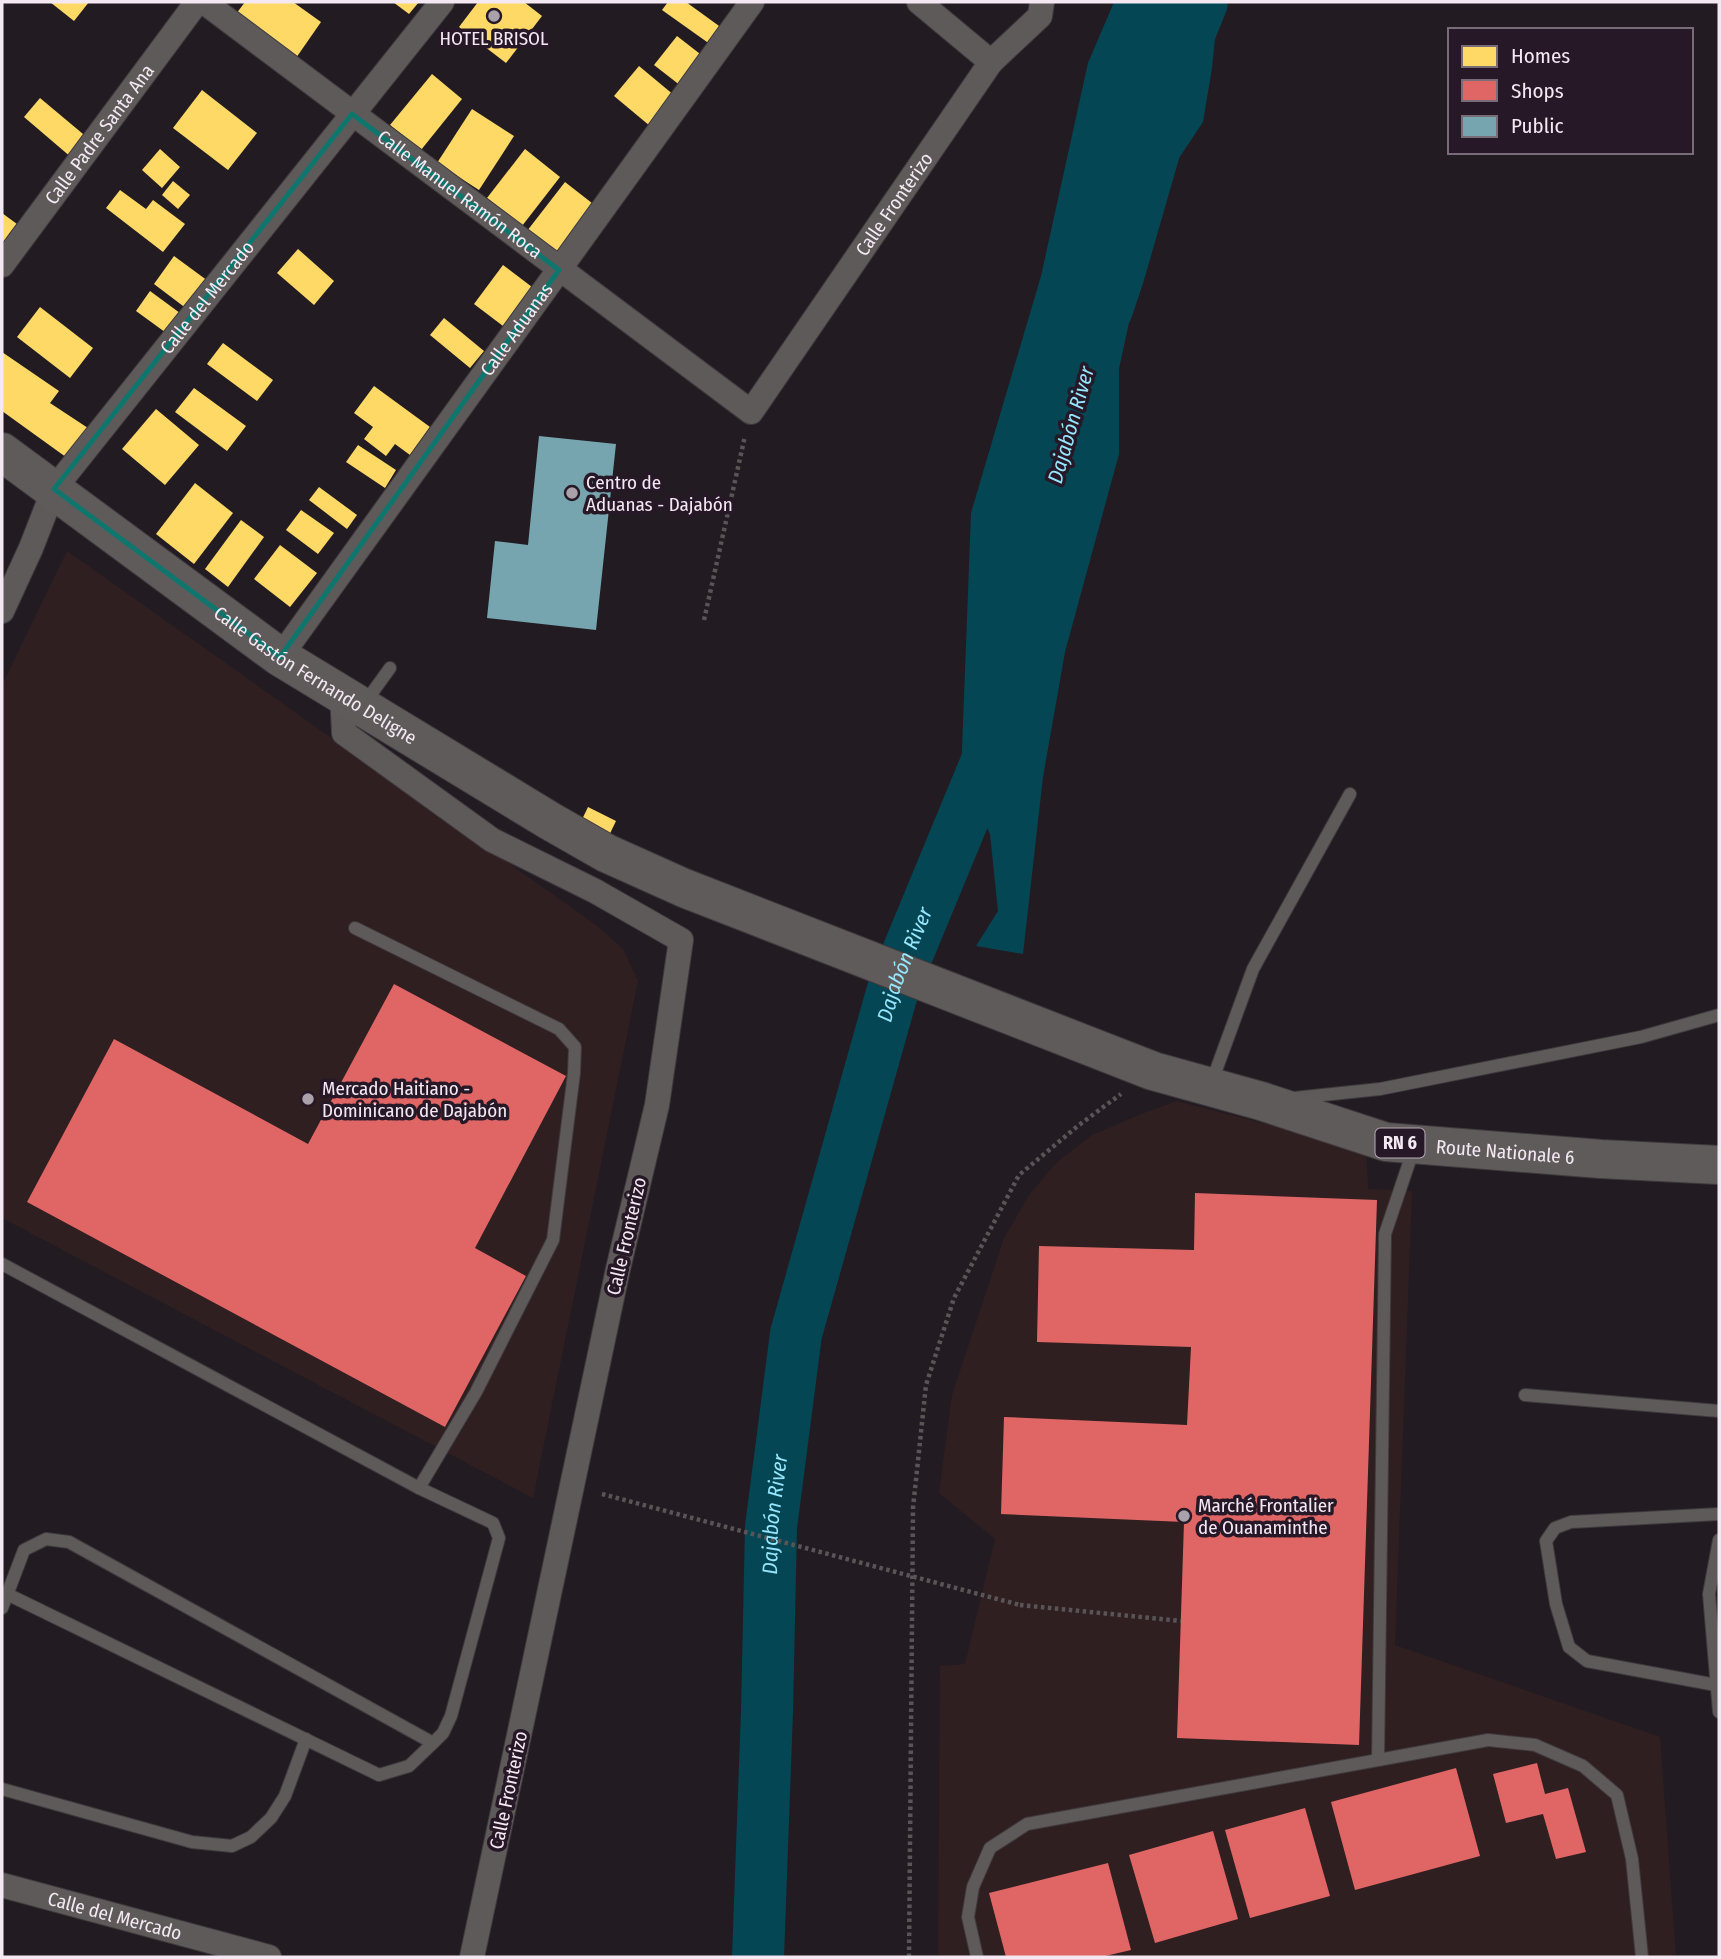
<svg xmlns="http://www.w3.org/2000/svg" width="1721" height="1959" font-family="'Fira Sans Condensed',sans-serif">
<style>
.commercial{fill:#301f20}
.water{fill:#054654}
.homes{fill:#ffd966}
.shops{fill:#e06666}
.public{fill:#76a5af}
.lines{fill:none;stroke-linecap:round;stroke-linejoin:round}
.river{stroke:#054654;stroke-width:52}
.service-casing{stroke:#3f3a3e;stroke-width:14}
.minor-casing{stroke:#3f3a3e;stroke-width:26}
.primary-casing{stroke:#3f3a3e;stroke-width:40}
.path{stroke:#595557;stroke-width:4.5;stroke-dasharray:3.5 3.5;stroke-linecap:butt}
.service{stroke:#5e5a59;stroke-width:12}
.minor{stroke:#5e5a59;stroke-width:24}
.primary{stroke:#605b5b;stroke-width:38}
.path-bridge{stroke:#595557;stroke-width:4.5;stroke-dasharray:3.5 3.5;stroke-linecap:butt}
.marked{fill:none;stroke:#0f766e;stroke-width:5;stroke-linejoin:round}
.poi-dot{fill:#aaa1aa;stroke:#261826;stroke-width:2.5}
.labels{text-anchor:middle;stroke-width:7;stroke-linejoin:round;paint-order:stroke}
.shield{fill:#261826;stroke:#b6aab6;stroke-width:2}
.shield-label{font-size:18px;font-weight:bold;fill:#f4e9f3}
.poi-label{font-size:19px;fill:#f4e9f3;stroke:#261826;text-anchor:start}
.street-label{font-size:19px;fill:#f4e9f3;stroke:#261826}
.water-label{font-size:21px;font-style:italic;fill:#96e7fe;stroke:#261826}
</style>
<rect width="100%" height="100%" fill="#221c22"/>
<g class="commercial">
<path d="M 67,551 L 596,925 L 623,949 L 638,981 L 533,1498 L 2,1218 L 2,685 Z"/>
<path d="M 1177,1101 L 1366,1150 L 1368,1189 L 1412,1191 L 1395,1645 L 1660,1737 L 1676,1957 L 938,1957 L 940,1666 L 965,1664 L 995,1539 L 939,1493 L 952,1395 L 1004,1238 L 1029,1195 L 1056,1163 L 1092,1135 L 1144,1113 Z"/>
</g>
<path class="water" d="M 1114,2 L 1213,2 L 1215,38 L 1212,68 L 1203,122 L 1177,161 L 1136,178 L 1125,232 L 1140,271 L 1119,369 L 1119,454 L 1065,652 L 1043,777 L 1023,954 L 976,946 L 998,911 L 990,834 L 961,776 L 971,513 L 1041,276 L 1088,63 Z"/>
<g class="homes">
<path d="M 50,2 L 89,2 L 74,21 Z"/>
<path d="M 245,2 L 293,2 L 321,22 L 296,58 L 236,14 Z"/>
<path d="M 393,2 L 419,2 L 409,14 Z"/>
<path d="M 478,2 L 524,2 L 542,16 L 506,63 L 459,27 Z"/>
<path d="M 668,2 L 686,2 L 726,31 L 714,47 L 662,10 Z"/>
<path d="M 677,36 L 704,57 L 681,86 L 654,65 Z"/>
<path d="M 639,66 L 675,96 L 650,126 L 614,96 Z"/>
<path d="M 432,74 L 462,99 L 421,150 L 390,125 Z"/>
<path d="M 202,90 L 257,133 L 228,170 L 173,128 Z"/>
<path d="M 40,98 L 89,139 L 72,158 L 24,117 Z"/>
<path d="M 472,109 L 514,136 L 479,190 L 437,163 Z"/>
<path d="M 160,149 L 180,167 L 162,188 L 142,170 Z"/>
<path d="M 525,149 L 560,177 L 522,226 L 487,198 Z"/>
<path d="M 173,181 L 190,195 L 178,209 L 162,195 Z"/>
<path d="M 565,182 L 597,207 L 559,256 L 527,231 Z"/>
<path d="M 120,190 L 146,209 L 153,200 L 185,224 L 163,252 L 106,208 Z"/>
<path d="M 2,213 L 17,224 L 9,234 L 16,240 L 2,247 Z"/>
<path d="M 298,249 L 334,281 L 314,305 L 277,273 Z"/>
<path d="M 174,256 L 208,281 L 187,309 L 154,284 Z"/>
<path d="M 503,265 L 532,287 L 503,326 L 474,304 Z"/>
<path d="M 150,291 L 184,316 L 169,335 L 136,311 Z"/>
<path d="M 40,307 L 93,348 L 70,378 L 17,337 Z"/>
<path d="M 444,318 L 484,351 L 470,368 L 430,335 Z"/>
<path d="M 223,343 L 273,380 L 257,401 L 207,364 Z"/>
<path d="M 2,352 L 59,391 L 50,403 L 94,432 L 70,460 L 2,411 Z"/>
<path d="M 374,386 L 430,427 L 410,455 L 395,444 L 386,456 L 364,439 L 373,427 L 354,413 Z"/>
<path d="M 194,388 L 246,426 L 227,451 L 175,412 Z"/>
<path d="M 156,409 L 199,445 L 165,485 L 122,449 Z"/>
<path d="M 358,445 L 396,470 L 385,488 L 346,462 Z"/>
<path d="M 195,483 L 233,513 L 194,564 L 156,534 Z"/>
<path d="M 319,487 L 357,515 L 347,529 L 309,500 Z"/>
<path d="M 301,510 L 334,533 L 318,554 L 286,530 Z"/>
<path d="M 241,520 L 264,537 L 228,587 L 205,569 Z"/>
<path d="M 280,545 L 317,573 L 290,607 L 254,579 Z"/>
<path d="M 588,807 L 616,821 L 604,846 L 576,832 Z"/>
</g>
<g class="shops">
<path d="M 394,984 L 566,1076 L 475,1248 L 526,1276 L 445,1427 L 27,1202 L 114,1039 L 308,1144 Z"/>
<path d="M 1195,1193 L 1377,1200 L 1359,1745 L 1177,1738 L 1184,1522 L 1001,1514 L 1004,1417 L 1187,1425 L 1191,1347 L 1037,1342 L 1039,1246 L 1194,1250 Z"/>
<path d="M 1537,1763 L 1545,1794 L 1568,1788 L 1586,1852 L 1556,1859 L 1543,1814 L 1506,1823 L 1493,1774 Z"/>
<path d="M 1456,1768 L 1480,1856 L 1355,1890 L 1331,1802 Z"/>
<path d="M 1305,1808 L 1330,1896 L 1250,1918 L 1225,1830 Z"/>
<path d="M 1213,1831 L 1238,1919 L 1155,1943 L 1129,1855 Z"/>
<path d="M 1108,1863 L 1131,1950 L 1101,1957 L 1006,1957 L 989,1893 Z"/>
</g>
<path class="public" d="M 539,436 L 616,444 L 596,630 L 487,618 L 495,541 L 528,545 Z"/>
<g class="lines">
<g class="river">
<path d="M 1107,309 L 1119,273 L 1185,44 L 1202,2"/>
<path id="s1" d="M 758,1957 L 767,1711 L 771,1527 L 796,1334 L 894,986 L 999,732"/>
</g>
<defs>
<g id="service">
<path d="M 364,704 L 390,668"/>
<path d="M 355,928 L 559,1029 L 575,1047 L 574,1073 L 553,1240 L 476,1392 L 419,1488"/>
<path d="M 1211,1084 L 1253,969 L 1350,794"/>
<path d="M 1294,1098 L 1380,1089 L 1641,1037 L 1719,1015"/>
<path d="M 2,1264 L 419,1488 L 493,1523 L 499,1538 L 451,1716 L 443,1733 L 433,1743 L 69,1542 L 46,1539 L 24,1550 L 2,1608"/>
<path d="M 1525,1395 L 1719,1411"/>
<path d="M 1719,1540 L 1709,1594 L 1719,1712"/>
<path d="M 7,1594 L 379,1775 L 409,1766 L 433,1743"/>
<path d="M 1716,1685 L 1587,1661 L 1569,1647 L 1556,1604 L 1546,1541 L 1555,1528 L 1571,1522 L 1719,1514"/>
<path d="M 1378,1760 L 1385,1234 L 1414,1148"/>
<path d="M 2,1789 L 192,1842 L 232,1846 L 251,1837 L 271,1818 L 285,1796 L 306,1739"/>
<path d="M 977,1957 L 968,1917 L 973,1887 L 990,1848 L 1027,1824 L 1488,1740 L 1535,1745 L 1583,1766 L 1617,1795 L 1632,1859 L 1642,1957"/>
</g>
<g id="minor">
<path id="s2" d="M 204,2 L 751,412 L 991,62 L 1040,16 L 1042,2"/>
<path d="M 919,2 L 991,62"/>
<path id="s3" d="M 2,265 L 197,2"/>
<path id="s4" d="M 2,611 L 31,548 L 54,489 L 442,2"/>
<path id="s5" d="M 280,657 L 752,2"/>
<path d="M 342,693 L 344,733 L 492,840 L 595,891 L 681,940 L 657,1105 L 618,1269 L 472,1957"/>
<path id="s6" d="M 2,1885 L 269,1957"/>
</g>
<g id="primary">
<path id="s7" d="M 2,452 L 280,657 L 550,821 L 606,853 L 684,888 L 1153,1071 L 1261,1101 L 1386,1142 L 1601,1159 L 1719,1165"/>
</g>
</defs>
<use href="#service" class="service-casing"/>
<use href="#minor" class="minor-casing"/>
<use href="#primary" class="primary-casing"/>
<g class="path">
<path d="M 704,620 L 745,436"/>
<path d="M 1020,1605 L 1181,1621"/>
<path d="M 909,1957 L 913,1508 L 926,1385 L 954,1298 L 1019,1175 L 1079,1125 L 1121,1094"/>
</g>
<use href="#service" class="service"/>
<use href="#minor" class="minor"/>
<use href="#primary" class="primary"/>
<path class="path-bridge" d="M 602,1494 L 1020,1605"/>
</g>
<path class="marked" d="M 352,114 L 559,270 L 280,657 L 54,489 Z"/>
<g class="poi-dot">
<circle cx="494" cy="16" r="7"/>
<circle cx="572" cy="493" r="7"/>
<circle cx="308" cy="1099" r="7"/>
<circle cx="1184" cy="1516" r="7"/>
</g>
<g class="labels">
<rect class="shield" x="1375.5" y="1128.5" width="49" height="29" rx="5"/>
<g class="shield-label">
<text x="1400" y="1149">RN 6</text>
</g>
<g class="poi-label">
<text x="494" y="45" text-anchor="middle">HOTEL BRISOL</text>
<text x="586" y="489">Centro de<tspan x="586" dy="22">Aduanas - Dajabón</tspan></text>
<text x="322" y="1095">Mercado Haitiano -<tspan x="322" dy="22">Dominicano de Dajabón</tspan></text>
<text x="1198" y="1512">Marché Frontalier<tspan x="1198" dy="22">de Ouanaminthe</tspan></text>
</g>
<g class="street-label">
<text dy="7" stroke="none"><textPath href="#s3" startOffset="163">Calle Padre Santa Ana</textPath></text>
<text dy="7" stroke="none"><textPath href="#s2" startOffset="320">Calle Manuel Ramón Roca</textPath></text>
<text dy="7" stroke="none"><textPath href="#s2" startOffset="936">Calle Fronterizo</textPath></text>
<text dy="7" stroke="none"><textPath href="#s4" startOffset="378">Calle del Mercado</textPath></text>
<text dy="7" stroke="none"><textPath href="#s5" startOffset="404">Calle Aduanas</textPath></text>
<text dy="7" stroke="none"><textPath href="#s7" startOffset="385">Calle Gastón Fernando Deligne</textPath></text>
<text dy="7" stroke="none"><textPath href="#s7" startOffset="1678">Route Nationale 6</textPath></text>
<text transform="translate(626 1236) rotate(-77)" y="7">Calle Fronterizo</text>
<text transform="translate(508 1790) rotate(-78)" y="7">Calle Fronterizo</text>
<text dy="7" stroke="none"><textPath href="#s6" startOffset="117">Calle del Mercado</textPath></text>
</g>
<g class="water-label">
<text transform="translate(1071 425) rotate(-74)" y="7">Dajabón River</text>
<text dy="7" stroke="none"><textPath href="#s1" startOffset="1010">Dajabón River</textPath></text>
<text dy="7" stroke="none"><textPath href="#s1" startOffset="443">Dajabón River</textPath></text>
</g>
</g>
<rect width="1721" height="1959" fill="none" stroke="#f4e9f3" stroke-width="7"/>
<rect x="1448" y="28" width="245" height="126" fill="#261826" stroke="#786c78" stroke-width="2"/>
<rect x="1462" y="46" width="35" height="21" fill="#ffd966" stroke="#786c78" stroke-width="2"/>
<text x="1511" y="63" font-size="21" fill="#f4e9f3">Homes</text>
<rect x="1462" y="80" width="35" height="21" fill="#e06666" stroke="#786c78" stroke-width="2"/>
<text x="1511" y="98" font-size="21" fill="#f4e9f3">Shops</text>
<rect x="1462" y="116" width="35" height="21" fill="#76a5af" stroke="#786c78" stroke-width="2"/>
<text x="1511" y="133" font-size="21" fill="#f4e9f3">Public</text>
</svg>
